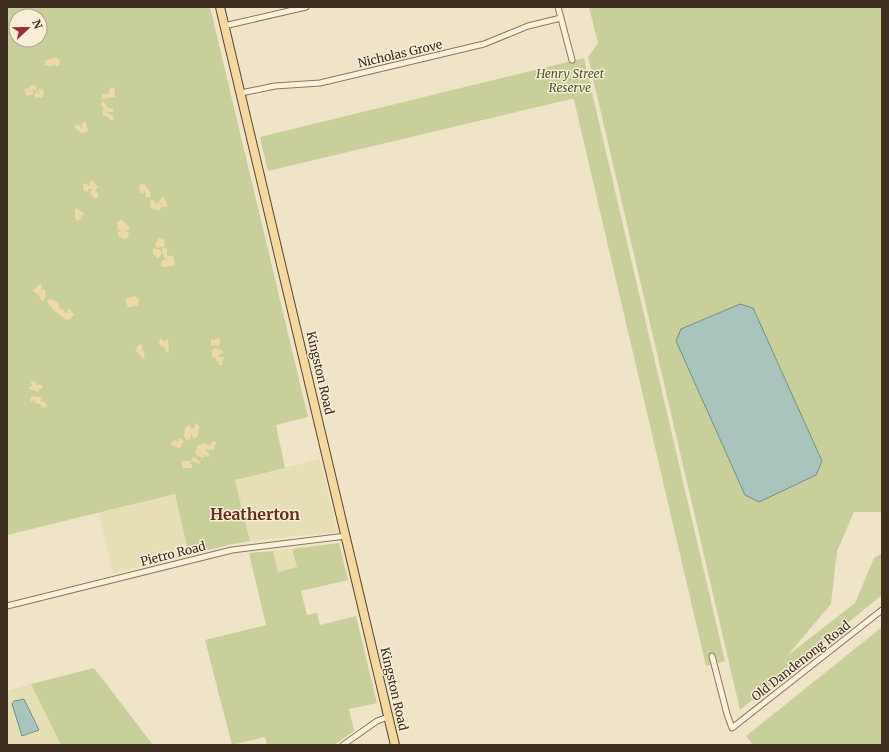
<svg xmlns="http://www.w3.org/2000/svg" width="889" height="752" font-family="Merriweather,serif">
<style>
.farmland{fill:#e6deb5}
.green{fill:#c9cf9b;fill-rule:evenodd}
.sand{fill:#ecd9a5}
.water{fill:#a9c4bc;stroke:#6f938a}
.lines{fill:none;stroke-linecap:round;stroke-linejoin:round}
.street-casing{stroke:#8d765c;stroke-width:7}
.primary-casing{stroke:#5b4430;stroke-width:10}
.street{stroke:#faf1dc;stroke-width:5}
.primary{stroke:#f3d9a0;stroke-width:8}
.labels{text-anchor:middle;stroke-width:3;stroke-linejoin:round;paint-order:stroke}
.street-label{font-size:12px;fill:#3d2e20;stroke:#f7eed8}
.park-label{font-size:12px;font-style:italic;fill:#4d5a26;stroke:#f7eed8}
.district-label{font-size:16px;font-weight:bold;fill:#6b2e1e;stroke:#f7eed8}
</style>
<rect width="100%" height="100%" fill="#f0e4c8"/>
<g class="farmland">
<path d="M 320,459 L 337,530 L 336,532 L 250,541 L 235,480 Z"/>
<path d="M 175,494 L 189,555 L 113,573 L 99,513 Z"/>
<path d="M 292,549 L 297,567 L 277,572 L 273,551 Z"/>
<path d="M 31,684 L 61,745 L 7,745 L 7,691 Z"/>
</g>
<g class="green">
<path d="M 7,7 L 210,7 L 308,417 L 276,425 L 285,468 L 235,480 L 250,541 L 228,545 L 189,555 L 175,494 L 7,535 ZM 16,16 L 40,16 L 40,40 L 16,40 Z"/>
<path d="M 589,7 L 882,7 L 882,512 L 854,512 L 837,551 L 831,604 L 787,656 L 855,603 L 874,558 L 882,553 L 882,595 L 740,710 L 588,57 L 598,43 Z"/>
<path d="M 584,58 L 725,661 L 706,666 L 574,100 L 571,99 L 268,171 L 260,137 Z"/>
<path d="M 339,543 L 348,580 L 301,591 L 307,615 L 317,613 L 320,625 L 356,616 L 377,703 L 349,709 L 354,731 L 334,745 L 267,745 L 265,737 L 232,745 L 205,640 L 266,625 L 249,553 L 273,551 L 278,572 L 297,567 L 292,549 Z"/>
<path d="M 882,627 L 882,745 L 753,745 L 746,736 Z"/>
<path d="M 94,668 L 153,745 L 61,745 L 31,684 Z"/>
</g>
<g class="sand">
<path d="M 55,57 L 60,61 L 59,66 L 56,66 L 53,63 L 53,66 L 45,65 L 45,61 Z"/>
<path d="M 32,85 L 36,86 L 37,90 L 35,91 L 33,88 L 33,94 L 27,96 L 24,90 L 27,88 L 29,89 L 28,92 L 30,92 L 29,87 Z"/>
<path d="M 113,87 L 115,89 L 115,97 L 102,99 L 102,94 L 109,94 L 110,88 Z"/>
<path d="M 39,89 L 43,90 L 44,94 L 42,97 L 36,98 L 34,95 L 37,91 L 40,95 L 38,90 Z"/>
<path d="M 101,102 L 104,102 L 108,108 L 114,109 L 113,112 L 106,112 L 114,117 L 113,120 L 110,120 L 108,117 L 103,115 L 103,110 L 105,107 L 102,108 Z"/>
<path d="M 85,121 L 88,130 L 85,133 L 83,132 L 82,134 L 74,127 L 78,124 L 83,129 L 81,125 Z"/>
<path d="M 92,180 L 98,187 L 95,190 L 99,195 L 97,198 L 94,198 L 90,193 L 92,189 L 88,189 L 88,192 L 83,190 L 83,184 L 85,183 L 90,186 L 90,182 Z"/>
<path d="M 141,184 L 145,185 L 151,193 L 150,197 L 145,197 L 146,193 L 144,190 L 143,194 L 141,193 L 139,188 Z"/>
<path d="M 163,196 L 167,203 L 167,207 L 163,207 L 161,203 L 162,207 L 159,211 L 151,208 L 150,201 L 154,200 L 156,205 Z"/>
<path d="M 77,208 L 84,214 L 82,216 L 79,215 L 82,218 L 77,221 L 75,218 L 75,209 Z"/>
<path d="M 121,219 L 129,227 L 129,230 L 124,230 L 129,233 L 128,238 L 124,239 L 118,236 L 118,232 L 121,231 L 118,229 L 117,223 Z"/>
<path d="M 159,238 L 164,240 L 165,246 L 157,248 L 155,245 Z"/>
<path d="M 164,247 L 167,249 L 167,255 L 174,257 L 175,264 L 172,266 L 163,267 L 161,265 L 162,260 L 167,260 L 164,257 L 162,250 Z"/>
<path d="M 153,248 L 160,250 L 162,253 L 158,259 L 153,254 Z"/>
<path d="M 41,284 L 42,287 L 41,290 L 45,289 L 46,298 L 42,301 L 39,296 L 39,292 L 38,295 L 32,290 L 37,287 L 37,285 Z"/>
<path d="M 135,296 L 139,300 L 138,305 L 134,306 L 132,301 L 133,307 L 128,307 L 125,299 Z"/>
<path d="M 50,299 L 58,302 L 60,309 L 62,309 L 66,313 L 68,313 L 67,309 L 70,309 L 74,315 L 69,320 C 64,320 48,306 47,301 Z"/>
<path d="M 161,338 L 164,342 L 167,339 L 168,340 L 169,353 L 166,352 L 164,347 L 160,345 L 159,341 Z"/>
<path d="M 219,338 L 220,340 L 219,347 L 215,345 L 211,346 L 211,339 L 215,340 Z"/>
<path d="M 140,344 L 143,346 L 141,351 L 143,350 L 145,355 L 143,359 L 135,350 L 138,350 L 136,348 Z"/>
<path d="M 215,348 L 223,351 L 223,354 L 220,353 L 220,355 L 216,357 L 224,357 L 223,361 L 221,361 L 223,363 L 221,366 L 216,360 L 216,358 L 212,357 L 212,350 Z"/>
<path d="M 33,380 L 36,382 L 36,386 L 39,384 L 43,387 L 42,389 L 39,389 L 39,392 L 29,389 L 29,387 L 32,386 L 31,382 Z"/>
<path d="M 32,396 L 42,397 L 40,402 L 43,401 L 44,403 L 46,402 L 47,406 L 43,408 L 40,404 L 35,403 L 35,399 L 31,402 L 30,399 Z"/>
<path d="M 196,423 L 200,427 L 198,432 L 196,432 L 198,432 L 198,436 L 194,439 L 191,434 L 191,438 L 187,441 L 184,436 L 185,428 L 189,425 L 191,426 L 190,429 L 195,428 L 194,425 Z"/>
<path d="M 180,438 L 184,441 L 180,448 L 170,445 L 174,440 L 178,442 Z"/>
<path d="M 213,441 L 216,442 L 214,450 L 205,449 L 210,455 L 208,457 L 206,457 L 204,454 L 204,457 L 202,458 L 196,454 L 195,450 L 200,450 L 196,449 L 198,445 L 205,443 L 210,446 Z"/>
<path d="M 194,457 L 200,462 L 200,464 L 192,461 L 190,464 L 192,465 L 192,468 L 182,468 L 182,461 L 191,461 Z"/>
</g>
<g class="water">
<path d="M 740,304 L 753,308 L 822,461 L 816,475 L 759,502 L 745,495 L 676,341 L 681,329 Z"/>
<path d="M 24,699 L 39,730 L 22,736 L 12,704 L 14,701 Z"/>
</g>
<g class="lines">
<defs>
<g id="street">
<path d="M 558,7 L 572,60"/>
<path d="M 224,26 L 306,7"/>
<path d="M 241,93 L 275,86 L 320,83 L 484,44 L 528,26 L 561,18"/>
<path d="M 7,606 L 232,550 L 346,536"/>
<path d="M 712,656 L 727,714 L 732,728 L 882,610"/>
<path d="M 343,745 L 377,721 L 388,717"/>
</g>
<path id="primary" d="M 220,7 L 395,745"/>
</defs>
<use href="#street" class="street-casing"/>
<use href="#primary" class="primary-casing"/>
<use href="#street" class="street"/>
<use href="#primary" class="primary"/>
</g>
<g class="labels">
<g class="street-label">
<text transform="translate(400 54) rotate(-13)" y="4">Nicholas Grove</text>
<text transform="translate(320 373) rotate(77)" y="4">Kingston Road</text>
<text transform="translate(173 554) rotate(-14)" y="4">Pietro Road</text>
<text transform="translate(801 661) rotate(-38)" y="4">Old Dandenong Road</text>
<text transform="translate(394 689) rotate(77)" y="4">Kingston Road</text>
</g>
<g class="park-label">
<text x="570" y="78">Henry Street<tspan x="570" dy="14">Reserve</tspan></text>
</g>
<g class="district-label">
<text x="255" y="520">Heatherton</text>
</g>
</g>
<rect width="889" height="752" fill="none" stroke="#3d2e20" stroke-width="16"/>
<g transform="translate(28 28) rotate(68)"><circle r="19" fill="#f7eed8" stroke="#ada18e"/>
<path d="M0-3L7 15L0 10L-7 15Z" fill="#9e2a2b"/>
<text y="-6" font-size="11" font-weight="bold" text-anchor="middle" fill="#3d2e20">N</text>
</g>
</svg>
